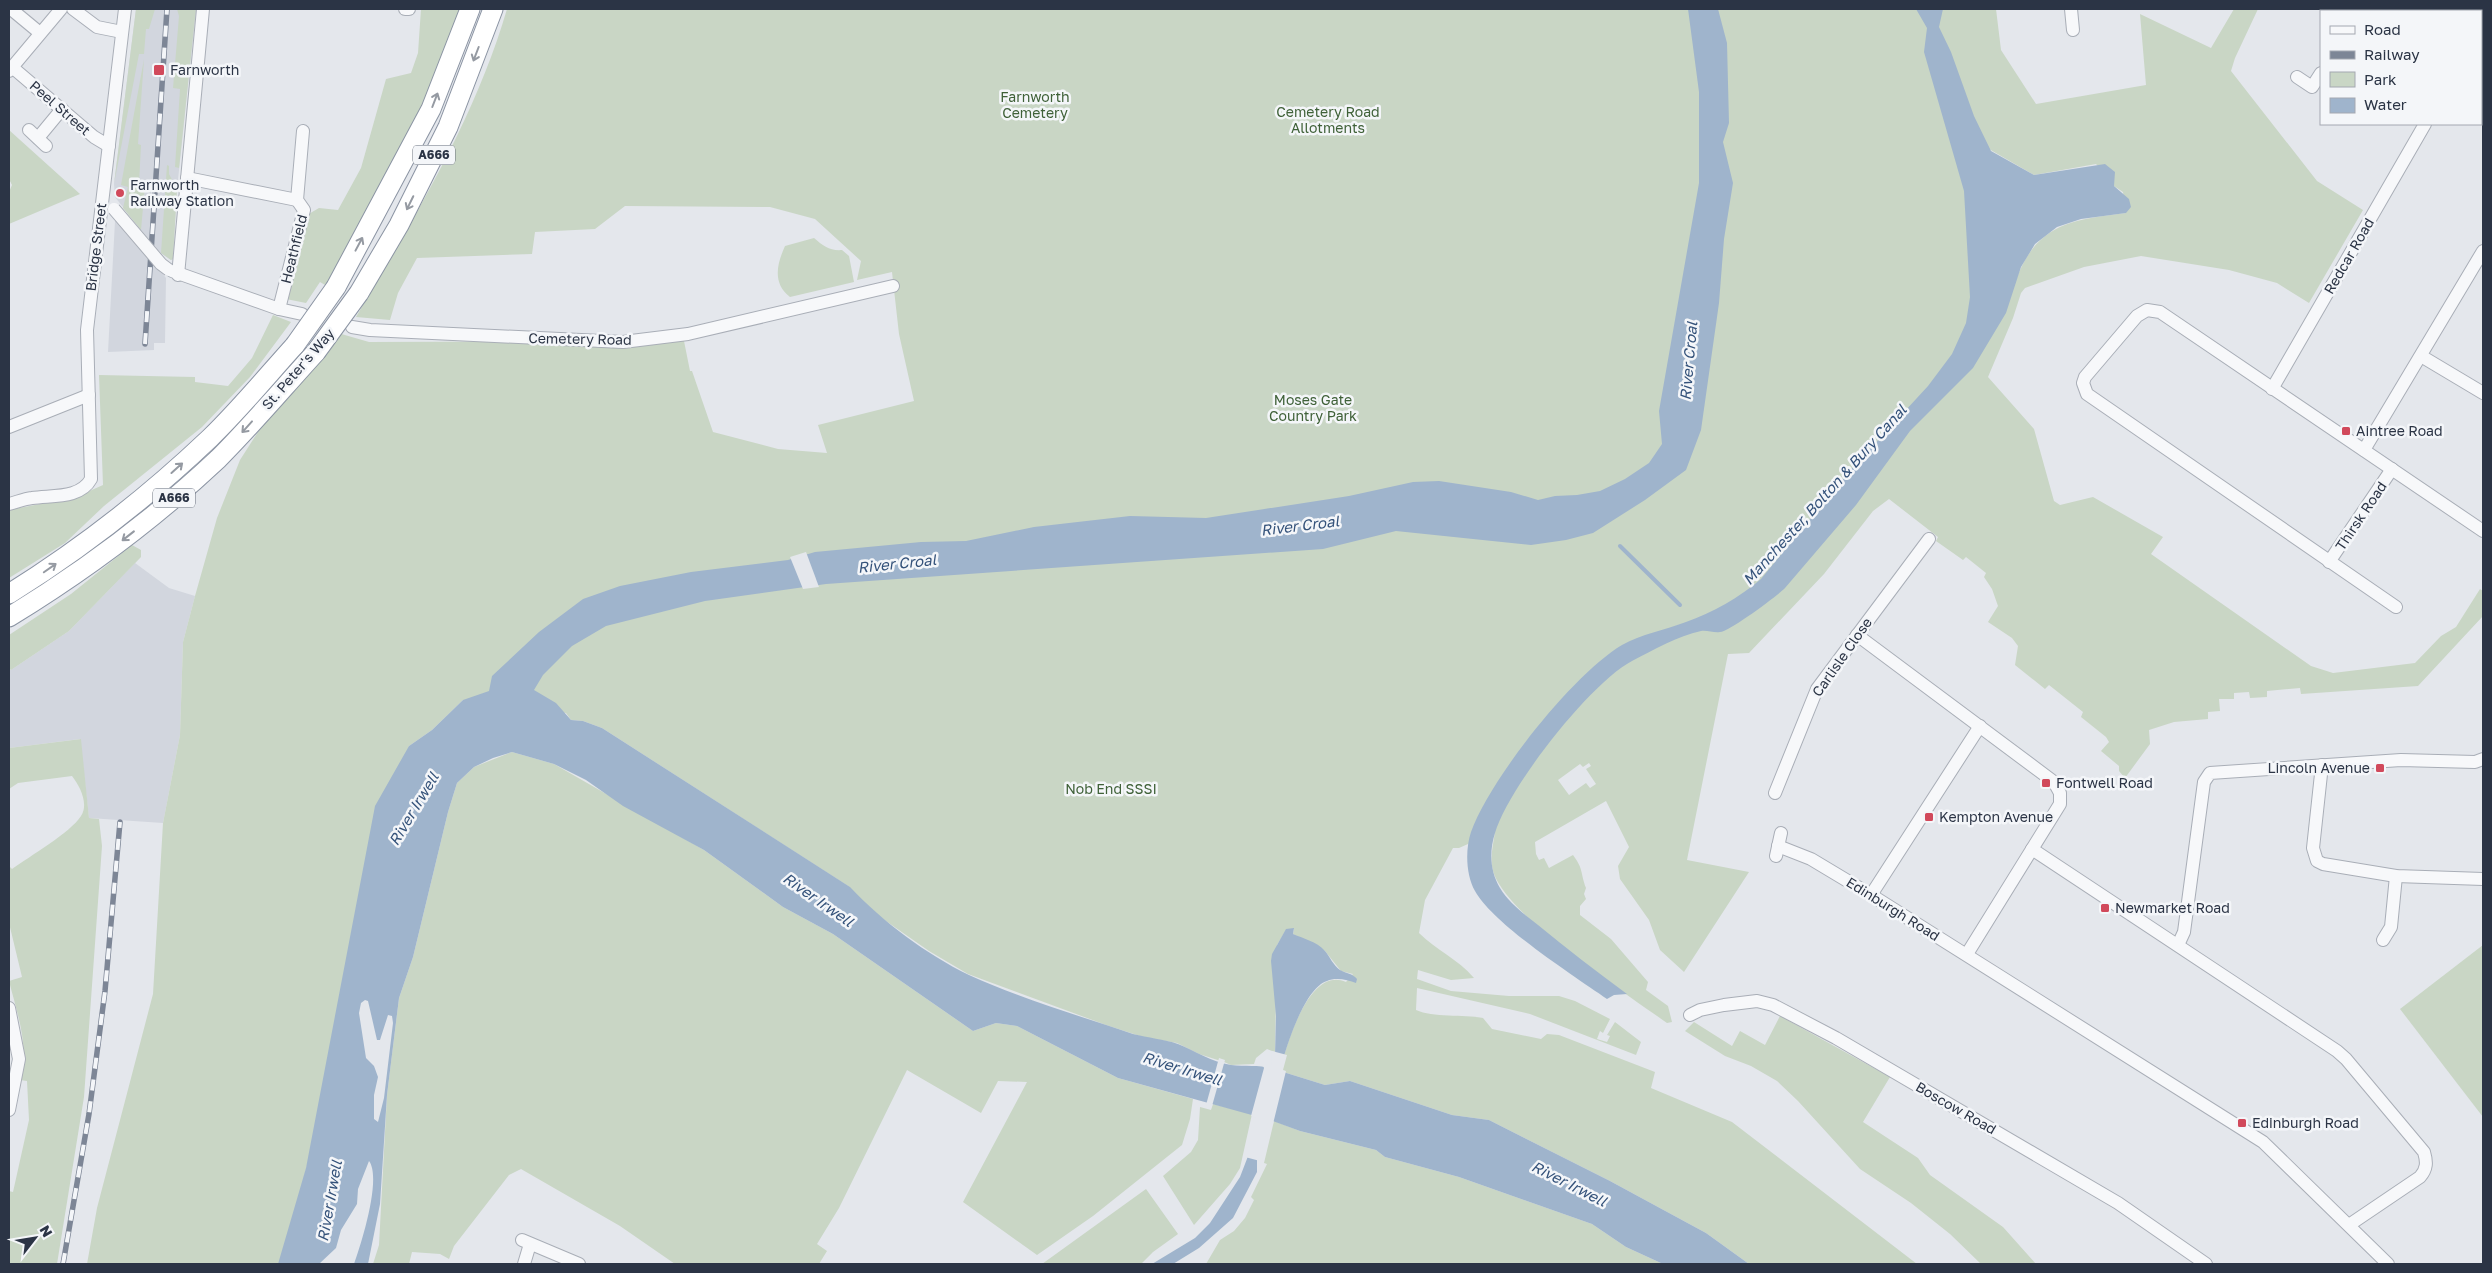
<svg xmlns="http://www.w3.org/2000/svg" width="2492" height="1273" font-family="'Golos Text',sans-serif">
<style>
.built{fill:#d2d6de}
.green{fill:#c9d6c5;fill-rule:evenodd}
.water{fill:#9fb4cc;fill-rule:evenodd}
.pier{fill:#e4e7ec}
.lines{fill:none;stroke-linecap:round;stroke-linejoin:round}
.stream{stroke:#9fb4cc;stroke-width:4}
.minor-casing{stroke:#a9aeb7;stroke-width:14}
.highway-casing{stroke:#8b94a3;stroke-width:21}
.minor{stroke:#f7f8fa;stroke-width:12}
.highway{stroke:#fff;stroke-width:19}
.rail-casing{stroke:#7d8696;stroke-width:5.5}
.rail{stroke:#f4f6f9;stroke-width:4;stroke-dasharray:11;stroke-linecap:butt}
.minor-bridge-casing{stroke:#a9aeb7;stroke-width:14;stroke-linecap:butt}
.highway-bridge-casing{stroke:#8b94a3;stroke-width:21;stroke-linecap:butt}
.minor-bridge{stroke:#f7f8fa;stroke-width:12}
.highway-bridge{stroke:#fff;stroke-width:19}
.oneway{stroke:#959aa2}
.poi-dot{fill:#d1495b;stroke:#f4f6f9;stroke-width:2}
.labels{text-anchor:middle;stroke-width:5;stroke-linejoin:round;paint-order:stroke}
.shield{fill:#f4f6f9;stroke:#676e7b;stroke-width:1}
.shield-label{font-size:12px;font-weight:bold;fill:#2b3445}
.poi-label{font-size:14px;fill:#2b3445;stroke:#f4f6f9;text-anchor:start}
.park-label{font-size:14px;fill:#3f6138;stroke:#f4f6f9}
.street-label{font-size:14px;fill:#2b3445;stroke:#f4f6f9}
.water-label{font-size:15px;font-style:italic;fill:#34527a;stroke:#f4f6f9}
</style>
<rect width="100%" height="100%" fill="#e4e7ec"/>
<g class="built">
<path d="M 136,9 L 196,9 L 177,189 L 173,259 L 171,260 L 161,253 L 141,230 L 115,197 L 114,184 Z"/>
<path d="M 115,221 L 119,221 L 166,278 L 165,343 L 154,343 L 154,350 L 108,352 Z"/>
<path d="M 135,563 L 169,588 L 195,596 L 183,642 L 180,735 L 163,823 L 89,818 L 80,739 L 9,748 L 9,668 L 11,670 L 69,631 Z"/>
</g>
<g class="green">
<path d="M 136,9 L 155,9 L 149,29 L 146,29 L 144,54 L 139,54 L 114,184 Z"/>
<path d="M 177,9 L 196,9 L 179,168 L 175,167 L 180,89 L 173,88 L 179,16 Z"/>
<path d="M 421,9 L 464,9 L 436,85 L 367,218 L 325,285 L 320,282 L 306,303 L 286,299 L 307,215 L 319,208 L 338,210 L 361,168 L 386,79 L 411,73 L 418,53 Z"/>
<path d="M 507,9 L 1996,9 L 2001,50 L 2036,104 L 2146,85 L 2140,14 L 2211,48 L 2234,9 L 2258,9 L 2235,58 L 2231,71 L 2317,181 L 2363,210 L 2309,303 L 2277,283 L 2229,270 L 2141,256 L 2084,267 L 2025,288 L 2021,293 L 2013,318 L 1988,377 L 2034,429 L 2054,501 L 2060,505 L 2093,497 L 2163,537 L 2151,554 L 2311,666 L 2333,673 L 2415,663 L 2441,636 L 2456,627 L 2480,589 L 2483,591 L 2483,616 L 2418,686 L 2301,694 L 2300,688 L 2267,691 L 2267,697 L 2250,698 L 2249,692 L 2234,693 L 2234,699 L 2219,699 L 2220,711 L 2208,712 L 2208,719 L 2174,722 L 2149,730 L 2150,744 L 2125,778 L 2119,771 L 2119,766 L 2101,751 L 2109,742 L 2106,737 L 2081,717 L 2083,712 L 2049,685 L 2045,689 L 2015,665 L 2018,646 L 2012,638 L 1988,622 L 1998,606 L 1992,589 L 1984,577 L 1986,573 L 1966,557 L 1963,560 L 1936,541 L 1938,537 L 1889,499 L 1873,511 L 1824,574 L 1749,653 L 1728,654 L 1687,860 L 1749,872 L 1684,972 L 1660,950 L 1649,920 L 1620,879 L 1618,866 L 1629,847 L 1606,801 L 1535,842 L 1536,854 L 1539,860 L 1544,858 L 1549,868 L 1573,855 C 1584,870 1580,872 1586,888 L 1584,894 L 1586,899 L 1580,906 L 1580,915 L 1611,939 L 1648,982 L 1646,990 L 1668,1006 L 1672,1022 L 1667,1023 C 1624,992 1511,919 1494,874 C 1489,860 1493,846 1495,832 L 1459,848 L 1453,848 L 1425,900 L 1419,933 C 1436,950 1458,959 1474,978 L 1451,980 L 1418,970 L 1417,979 L 1451,991 L 1509,996 L 1559,996 L 1575,1001 L 1610,1019 L 1603,1033 L 1600,1031 L 1597,1039 L 1607,1042 L 1610,1036 L 1607,1035 L 1615,1022 L 1641,1042 L 1636,1055 L 1530,1014 L 1417,988 L 1416,1010 C 1433,1018 1463,1014 1483,1018 L 1492,1029 L 1541,1039 L 1547,1034 L 1559,1035 L 1655,1072 L 1651,1088 L 1732,1122 L 1917,1264 L 1749,1264 L 1706,1233 L 1610,1181 L 1489,1120 L 1452,1115 L 1350,1081 L 1325,1085 L 1280,1071 C 1286,1046 1309,965 1346,982 L 1353,974 L 1341,971 L 1325,951 L 1293,934 L 1294,929 L 1286,930 L 1277,945 L 1275,1052 L 1267,1049 L 1256,1058 L 1254,1064 L 1231,1065 L 1224,1062 L 1199,1054 L 1177,1043 L 1143,1037 L 1106,1025 L 968,974 L 929,951 L 873,912 L 848,886 L 602,728 L 583,721 L 571,720 L 566,713 L 463,700 L 432,730 L 409,746 L 283,1264 L 87,1264 L 97,1208 L 153,994 L 163,823 L 180,735 L 183,642 L 195,596 L 217,518 L 240,460 L 272,410 L 338,333 L 369,342 L 684,341 L 690,371 L 692,371 L 713,432 L 778,449 L 827,453 L 818,425 L 914,401 L 899,334 L 892,272 L 857,280 L 861,261 L 815,219 L 770,207 L 625,206 L 595,229 L 535,232 L 532,254 L 417,258 L 398,293 L 390,320 L 356,317 C 414,218 475,119 507,9 ZM 1989,149 L 2034,175 L 2096,164 L 2113,182 L 2114,186 L 2123,192 L 2126,213 C 2072,220 2037,223 2016,280 ZM 1589,763 L 1591,766 L 1586,769 L 1596,784 L 1590,788 L 1586,783 L 1569,795 L 1558,780 L 1580,764 L 1583,767 Z"/>
<path d="M 144,59 L 138,144 L 141,145 L 139,184 L 145,185 L 141,230 L 123,208 L 128,187 L 121,185 Z"/>
<path d="M 9,130 L 80,194 L 9,224 L 9,192 L 12,185 L 9,179 Z"/>
<path d="M 167,165 L 169,166 L 169,174 L 177,189 L 173,259 L 171,260 L 161,253 Z"/>
<path d="M 814,238 C 823,246 830,251 842,250 L 849,256 L 854,282 L 790,297 C 772,283 777,264 785,246 Z"/>
<path d="M 273,315 L 291,322 L 250,377 L 202,427 L 104,506 L 65,543 L 9,578 L 9,510 L 76,497 L 103,485 L 99,375 L 195,377 L 195,382 L 228,386 L 252,358 Z"/>
<path d="M 132,545 L 141,550 L 141,557 L 69,631 L 11,670 L 9,668 L 9,635 L 71,594 Z"/>
<path d="M 81,739 L 89,818 L 99,819 L 102,846 L 84,1097 L 57,1264 L 9,1264 L 9,1191 L 13,1192 L 29,1120 L 27,1081 L 20,1080 C 30,1047 17,1013 9,981 L 22,977 L 9,923 L 9,866 L 12,869 C 30,856 70,833 81,816 C 89,804 80,786 72,776 L 18,783 L 9,789 L 9,748 Z"/>
<path d="M 512,752 L 554,764 L 704,850 L 783,907 L 833,934 L 973,1031 L 996,1023 L 1017,1026 L 1118,1078 L 1193,1099 L 1190,1119 L 1182,1145 L 1093,1216 L 1037,1255 L 963,1202 L 1027,1082 L 998,1081 L 981,1113 L 907,1070 L 839,1208 L 817,1244 L 827,1251 L 819,1264 L 675,1264 L 620,1226 L 521,1169 L 509,1175 L 454,1246 L 449,1259 L 440,1254 L 412,1252 L 409,1264 L 373,1264 L 379,1245 L 387,1095 L 399,998 L 413,957 L 448,812 L 457,783 L 474,767 Z"/>
<path d="M 2483,945 L 2483,1117 L 2400,1009 Z"/>
<path d="M 1780,1016 L 1890,1077 L 1863,1122 L 1918,1158 L 1930,1175 L 2003,1227 L 2036,1264 L 1981,1264 L 1950,1234 L 1911,1203 L 1860,1169 L 1798,1101 L 1777,1081 L 1751,1066 L 1725,1056 L 1685,1031 L 1694,1022 L 1732,1046 L 1740,1031 L 1765,1045 Z"/>
<path d="M 1213,1104 L 1252,1114 L 1240,1168 L 1230,1184 L 1194,1225 L 1163,1176 L 1191,1152 L 1198,1140 L 1200,1107 L 1211,1110 Z"/>
<path d="M 1274,1121 L 1300,1131 L 1376,1150 L 1385,1157 L 1459,1177 L 1592,1224 L 1626,1247 L 1663,1264 L 1206,1264 L 1220,1240 L 1234,1231 L 1245,1218 L 1254,1200 L 1251,1197 L 1267,1164 L 1264,1163 Z"/>
<path d="M 1146,1189 L 1178,1234 L 1153,1252 L 1141,1264 L 1042,1264 Z"/>
</g>
<g class="water">
<path d="M 1688,9 L 1718,9 L 1727,43 L 1729,123 L 1723,142 L 1733,183 L 1724,239 L 1719,303 L 1701,430 L 1686,470 L 1645,500 L 1593,533 L 1566,540 L 1531,545 L 1396,531 L 1323,549 L 826,584 L 705,601 L 606,626 L 572,646 L 543,675 L 534,690 L 556,703 L 571,720 L 583,721 L 602,728 L 850,887 C 883,922 926,954 969,975 C 1019,998 1080,1016 1133,1034 C 1148,1038 1164,1039 1178,1044 C 1195,1051 1212,1062 1231,1065 C 1245,1067 1258,1064 1272,1069 L 1275,1055 L 1276,1016 L 1271,961 L 1272,954 L 1286,929 L 1294,928 L 1293,934 C 1304,939 1316,941 1325,951 C 1330,957 1333,965 1340,970 C 1347,974 1352,973 1357,979 L 1356,983 C 1348,980 1336,977 1327,981 C 1304,988 1285,1050 1280,1071 L 1325,1085 L 1350,1081 L 1452,1115 L 1489,1120 L 1610,1181 L 1706,1233 L 1749,1264 L 1663,1264 L 1626,1247 L 1592,1224 L 1459,1177 L 1385,1157 L 1376,1150 L 1300,1131 L 1267,1119 L 1257,1154 L 1257,1172 L 1233,1218 L 1199,1248 L 1173,1264 L 1152,1264 L 1195,1238 L 1210,1223 L 1240,1177 L 1250,1151 L 1259,1117 L 1118,1078 L 1017,1026 L 996,1023 L 973,1031 L 833,934 L 783,907 L 704,850 L 623,806 L 586,780 L 554,764 L 512,752 L 493,758 L 474,767 L 457,783 L 448,812 L 413,957 L 399,998 L 387,1095 L 380,1204 L 368,1264 L 354,1264 C 361,1245 382,1178 369,1161 L 358,1189 L 357,1204 L 341,1230 L 336,1248 L 319,1264 L 278,1264 L 306,1168 L 375,806 L 409,746 L 432,730 L 463,700 L 489,691 L 492,676 L 539,632 L 583,599 L 620,586 L 691,572 L 788,560 L 815,552 L 921,542 L 966,541 L 1034,527 L 1130,516 L 1206,518 L 1349,496 L 1413,482 L 1439,481 L 1511,492 L 1538,500 L 1555,496 L 1577,495 L 1600,491 L 1625,479 L 1649,463 L 1662,444 L 1659,411 L 1699,183 L 1699,92 ZM 365,1000 L 368,1001 L 377,1040 L 380,1040 L 388,1015 L 392,1016 L 393,1023 L 384,1098 L 378,1122 L 374,1119 L 374,1095 L 378,1077 L 374,1066 L 366,1058 L 359,1013 L 361,1003 Z"/>
<path d="M 1916,9 L 1943,9 L 1939,27 L 1951,52 L 1974,116 L 1991,151 L 2034,175 L 2105,164 L 2115,172 L 2114,186 L 2129,199 L 2131,207 L 2126,213 L 2081,219 L 2057,227 L 2035,244 L 2021,267 L 2006,313 L 1973,368 L 1910,431 L 1856,505 L 1785,588 C 1777,596 1730,631 1720,632 C 1714,633 1707,630 1701,631 C 1678,636 1653,650 1632,661 C 1590,683 1508,788 1495,833 C 1489,852 1490,871 1500,888 C 1509,903 1524,914 1538,925 C 1567,949 1597,972 1627,994 L 1614,995 L 1607,999 C 1574,976 1493,924 1475,891 C 1466,875 1465,850 1471,832 C 1490,779 1573,674 1622,645 C 1641,634 1665,630 1686,622 C 1712,613 1740,597 1761,579 L 1847,474 L 1928,386 L 1952,354 L 1966,323 L 1970,297 L 1964,191 L 1924,52 L 1927,28 Z"/>
</g>
<g class="pier">
<path d="M 806,552 L 819,587 L 803,589 L 790,557 Z"/>
<path d="M 1272,1051 L 1287,1055 L 1283,1070 L 1286,1071 L 1273,1124 L 1268,1123 L 1260,1161 L 1245,1157 L 1256,1118 L 1251,1116 L 1264,1068 L 1262,1063 L 1271,1065 Z"/>
<path d="M 1219,1058 L 1225,1060 L 1212,1106 L 1206,1105 Z"/>
</g>
<g class="lines">
<path class="stream" d="M 1620,546 L 1680,605"/>
<defs>
<g id="minor">
<path d="M 11,9 L 40,33"/>
<path d="M 73,9 L 97,27 L 122,32"/>
<path d="M 405,9 L 409,9"/>
<path d="M 2071,9 L 2073,30"/>
<path d="M 2357,11 L 2358,9"/>
<path d="M 2481,61 L 2483,59"/>
<path d="M 12,67 L 94,137 L 109,146"/>
<path d="M 9,71 L 61,9"/>
<path d="M 2297,77 L 2312,87 L 2321,73"/>
<path d="M 29,130 L 46,146"/>
<path d="M 38,138 L 62,109"/>
<path d="M 187,178 L 297,200"/>
<path d="M 172,271 L 279,309 L 302,314"/>
<path d="M 178,275 L 203,9"/>
<path d="M 279,309 L 304,210 L 297,200 L 303,131"/>
<path d="M 352,327 L 370,330 L 623,342 L 688,334 L 893,286"/>
<path d="M 2421,356 L 2483,393"/>
<path d="M 2272,389 L 2425,124"/>
<path d="M 9,427 L 89,395"/>
<path d="M 2364,450 L 2483,251"/>
<path d="M 9,504 C 17,502 24,499 32,498 C 52,495 80,499 91,479 L 87,330 L 125,9"/>
<path d="M 2329,562 L 2392,469"/>
<path d="M 2396,607 L 2087,394 L 2083,383 L 2085,377 L 2137,316 L 2147,310 L 2160,312 L 2483,531"/>
<path d="M 1857,635 L 2054,782 L 2060,793 L 2060,804 L 1967,954"/>
<path d="M 2322,765 L 2313,848 L 2317,861 L 2323,864 L 2396,876 L 2483,879"/>
<path d="M 1775,793 L 1817,689 L 1929,539"/>
<path d="M 1778,846 L 1811,859 L 1871,895 L 2263,1142 L 2388,1264"/>
<path d="M 2032,849 L 2337,1051 L 2346,1059 L 2424,1152 C 2427,1162 2427,1169 2420,1177 L 2349,1225"/>
<path d="M 1776,856 L 1781,833"/>
<path d="M 1871,895 L 1980,726"/>
<path d="M 2383,940 L 2391,927 L 2396,876"/>
<path d="M 2178,945 L 2184,932 L 2204,782 L 2210,773 L 2401,760 L 2475,762 L 2483,759"/>
<path d="M 9,1008 L 19,1059 L 9,1110"/>
<path d="M 1690,1015 L 1700,1010 L 1724,1005 L 1757,1001 L 1773,1005 L 1836,1038 L 2118,1203 L 2206,1264"/>
<path d="M 522,1240 L 579,1264"/>
<path d="M 524,1264 L 530,1244"/>
</g>
<g id="highway">
<path d="M 336,287 L 431,109 L 470,9"/>
<path d="M 359,293 L 399,225 L 448,127 L 493,9"/>
<path d="M 9,594 C 81,549 148,497 210,438 C 240,409 267,376 295,345"/>
<path d="M 9,617 C 86,570 152,521 218,459 C 252,425 284,387 316,352"/>
</g>
</defs>
<use href="#minor" class="minor-casing"/>
<use href="#highway" class="highway-casing"/>
<use href="#minor" class="minor"/>
<use href="#highway" class="highway"/>
<defs>
<g id="rail">
<path d="M 145,344 L 167,9"/>
<path d="M 63,1264 L 89,1114 L 105,991 L 120,822"/>
</g>
</defs>
<use href="#rail" class="rail-casing"/>
<use href="#rail" class="rail"/>
<defs>
<path id="minor-bridge" d="M 114,209 L 161,264 L 169,270"/>
<g id="highway-bridge">
<path d="M 295,345 L 336,287"/>
<path d="M 316,352 L 359,293"/>
</g>
</defs>
<use href="#minor-bridge" class="minor-bridge-casing"/>
<use href="#highway-bridge" class="highway-bridge-casing"/>
<use href="#minor-bridge" class="minor-bridge"/>
<use href="#highway-bridge" class="highway-bridge"/>
</g>
<defs><path id="oneway-shaft" d="M-6 0H5M1.5-3L5.5 0L1.5 3" fill="none" stroke-width="1.6" stroke-linecap="round" stroke-linejoin="round" transform="scale(1.25)"/></defs>
<g class="oneway">
<use href="#oneway-shaft" transform="translate(476 54) rotate(111)"/>
<use href="#oneway-shaft" transform="translate(435 100) rotate(-69)"/>
<use href="#oneway-shaft" transform="translate(410 203) rotate(116)"/>
<use href="#oneway-shaft" transform="translate(359 244) rotate(-62)"/>
<use href="#oneway-shaft" transform="translate(247 427) rotate(132)"/>
<use href="#oneway-shaft" transform="translate(177 468) rotate(-42)"/>
<use href="#oneway-shaft" transform="translate(128 536) rotate(142)"/>
<use href="#oneway-shaft" transform="translate(50 568) rotate(-35)"/>
</g>
<g class="poi-dot">
<rect x="153" y="64" width="12" height="12" rx="2.5"/>
<circle cx="120" cy="193" r="5"/>
<rect x="2341" y="426" width="10" height="10" rx="2.5"/>
<rect x="2375" y="763" width="10" height="10" rx="2.5"/>
<rect x="2041" y="778" width="10" height="10" rx="2.5"/>
<rect x="1924" y="812" width="10" height="10" rx="2.5"/>
<rect x="2100" y="903" width="10" height="10" rx="2.5"/>
<rect x="2237" y="1118" width="10" height="10" rx="2.5"/>
</g>
<g class="labels">
<g class="shield">
<rect x="413" y="145.5" width="42" height="19" rx="4"/>
<rect x="153" y="488.5" width="42" height="19" rx="4"/>
</g>
<g class="shield-label">
<text x="434" y="159">A666</text>
<text x="174" y="502">A666</text>
</g>
<g class="poi-label">
<text x="170" y="75">Farnworth</text>
<text x="130" y="190">Farnworth<tspan x="130" dy="16">Railway Station</tspan></text>
<text x="2356" y="436">Aintree Road</text>
<text x="2370" y="773" text-anchor="end">Lincoln Avenue</text>
<text x="2056" y="788">Fontwell Road</text>
<text x="1939" y="822">Kempton Avenue</text>
<text x="2115" y="913">Newmarket Road</text>
<text x="2252" y="1128">Edinburgh Road</text>
</g>
<g class="park-label">
<text x="1035" y="102">Farnworth<tspan x="1035" dy="16">Cemetery</tspan></text>
<text x="1328" y="117">Cemetery Road<tspan x="1328" dy="16">Allotments</tspan></text>
<text x="1313" y="405">Moses Gate<tspan x="1313" dy="16">Country Park</tspan></text>
<text x="1111" y="794">Nob End SSSI</text>
</g>
<g class="street-label">
<text transform="translate(60 108) rotate(41)" y="5">Peel Street</text>
<text transform="translate(96 247) rotate(-83)" y="5">Bridge Street</text>
<text transform="translate(294 249) rotate(-76)" y="5">Heathfield</text>
<text transform="translate(2349 256) rotate(-60)" y="5">Redcar Road</text>
<text transform="translate(580 339) rotate(1)" y="5">Cemetery Road</text>
<text transform="translate(298 369) rotate(-49)" y="5">St. Peter's Way</text>
<text transform="translate(2361 516) rotate(-56)" y="5">Thirsk Road</text>
<text transform="translate(1842 657) rotate(-55)" y="5">Carlisle Close</text>
<text transform="translate(1893 909) rotate(32)" y="5">Edinburgh Road</text>
<text transform="translate(1956 1108) rotate(30)" y="5">Boscow Road</text>
</g>
<g class="water-label">
<text transform="translate(1689 361) rotate(-85)" y="5">River Croal</text>
<text transform="translate(1825 495) rotate(-48)" y="5">Manchester, Bolton &amp; Bury Canal</text>
<text transform="translate(1300 526) rotate(-7)" y="5">River Croal</text>
<text transform="translate(897 564) rotate(-6)" y="5">River Croal</text>
<text transform="translate(414 809) rotate(-59)" y="5">River Irwell</text>
<text transform="translate(818 900) rotate(35)" y="5">River Irwell</text>
<text transform="translate(1182 1069) rotate(17)" y="5">River Irwell</text>
<text transform="translate(1569 1184) rotate(27)" y="5">River Irwell</text>
<text transform="translate(330 1201) rotate(-80)" y="5">River Irwell</text>
</g>
</g>
<rect width="2492" height="1273" fill="none" stroke="#2b3445" stroke-width="20"/>
<rect x="2320" y="10" width="162" height="115" fill="#f4f6f9" stroke="#a4a8b1"/>
<rect x="2330" y="26" width="25" height="8" fill="#f7f8fa" stroke="#a4a8b1"/>
<text x="2364" y="35" font-size="15" fill="#2b3445">Road</text>
<rect x="2330" y="51" width="25" height="8" fill="#7d8696" stroke="#a4a8b1"/>
<text x="2364" y="60" font-size="15" fill="#2b3445">Railway</text>
<rect x="2330" y="72" width="25" height="15" fill="#c9d6c5" stroke="#a4a8b1"/>
<text x="2364" y="85" font-size="15" fill="#2b3445">Park</text>
<rect x="2330" y="98" width="25" height="15" fill="#9fb4cc" stroke="#a4a8b1"/>
<text x="2364" y="110" font-size="15" fill="#2b3445">Water</text>
<g transform="translate(35 1238) rotate(59)" stroke="#f4f6f9" stroke-width="4" paint-order="stroke">
<path d="M0-4L9 19L0 12L-9 19Z" fill="#2b3445"/>
<text y="-8" font-size="14" font-weight="bold" text-anchor="middle" fill="#2b3445">N</text>
</g>
</svg>
